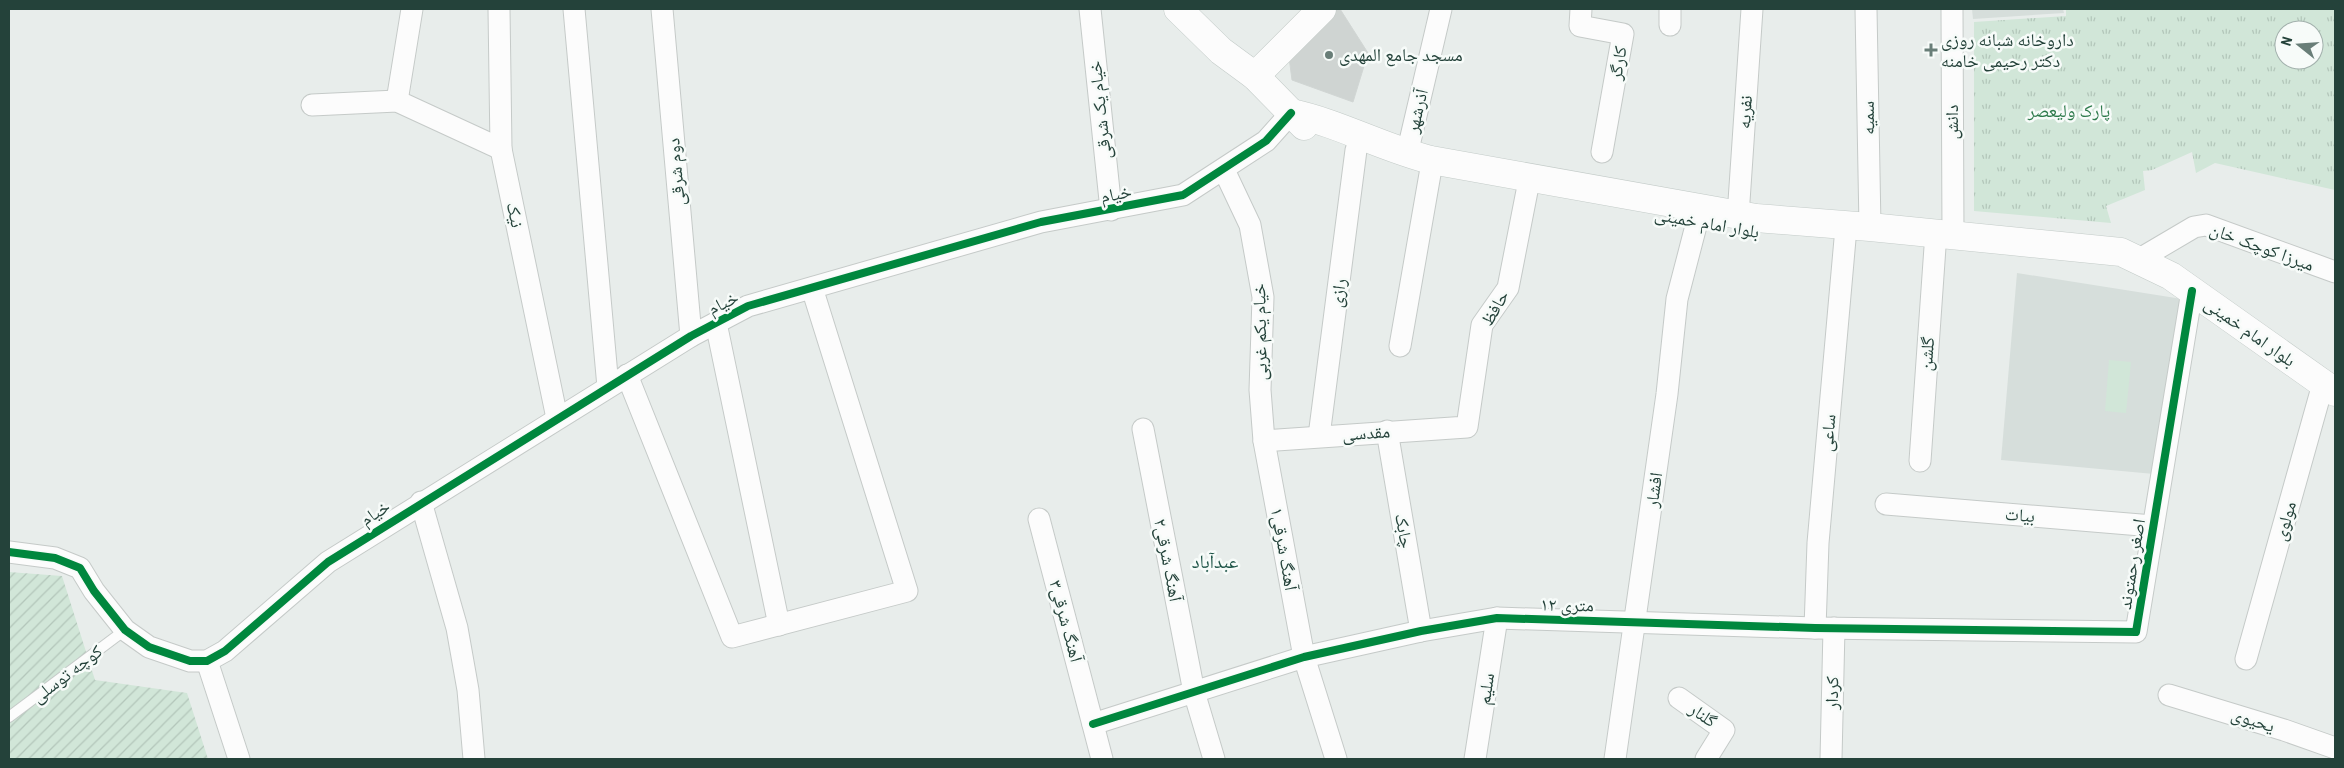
<svg xmlns="http://www.w3.org/2000/svg" width="2344" height="768" font-family="'Roboto Condensed','Noto Naskh Arabic',sans-serif">
<style>
.built{fill:#d6dedb}
.grass{fill:#d1e6d8}
.park{fill:url(#park-tufts);fill-rule:evenodd}
.garden{fill:url(#garden-furrows)}
.building{fill:#cfd4d2;stroke:#d1d6d4}
.lines{fill:none;stroke-linecap:round;stroke-linejoin:round}
.lane-casing{stroke:#c5cac8;stroke-width:12}
.street-casing{stroke:#c5cac8;stroke-width:23}
.secondary-casing{stroke:#c3cbc8;stroke-width:29}
.lane{stroke:#fcfcfc;stroke-width:10}
.street{stroke:#fcfcfc;stroke-width:21}
.secondary{stroke:#fcfcfc;stroke-width:28}
.cycleway-casing{stroke:#f7fbf9;stroke-width:11}
.cycleway{stroke:#00873e;stroke-width:8}
.poi-dot{fill:#697e78;stroke:#f7fbf9;stroke-width:2}
.labels{text-anchor:middle;stroke-width:5;stroke-linejoin:round;paint-order:stroke}
.poi-label{font-size:18px;fill:#24423a;stroke:#f7fbf9;text-anchor:start}
.street-label{font-size:18px;fill:#24423a;stroke:#f7fbf9}
.park-label{font-size:18px;fill:#2d7a4b;stroke:#f7fbf9}
.neighbourhood-label{font-size:19px;fill:#1f5548;stroke:#f7fbf9}
</style>
<defs>
<pattern id="park-tufts" width="24" height="20" patternUnits="userSpaceOnUse" patternTransform="scale(1.25)"><rect width="24" height="20" fill="#d1e6d8"/><path d="M3 7l-1-3M5 7V3M7 7l1-3M15 17l-1-3M17 17v-4M19 17l1-3" fill="none" stroke="#b3c6ba"/></pattern>
<pattern id="garden-furrows" width="10" height="10" patternUnits="userSpaceOnUse" patternTransform="scale(1.25)"><rect width="10" height="10" fill="#d1e6d8"/><path d="M-1 1l2-2M0 10L10 0M9 11l2-2" fill="none" stroke="#b3c6ba"/></pattern>
</defs>
<rect width="100%" height="100%" fill="#e8edeb"/>
<g class="built">
<path d="M 1972,9 L 2063,9 L 2064,13 L 1973,19 Z"/>
<path d="M 2017,273 L 2182,299 L 2154,474 L 2001,460 Z"/>
</g>
<path class="grass" d="M 2109,360 L 2131,362 L 2126,413 L 2105,411 Z"/>
<path class="park" d="M 2066,9 L 2335,9 L 2335,190 L 2215,163 L 2196,173 L 2192,152 L 2152,170 L 2143,171 L 2145,190 L 2106,206 L 2111,223 L 1974,211 L 1974,22 L 2066,16 ZM 2284,30 L 2314,30 L 2314,60 L 2284,60 Z"/>
<path class="garden" d="M 9,572 L 62,576 L 95,680 L 187,693 L 208,759 L 9,759 Z"/>
<path class="building" d="M 1336,9 L 1340,9 L 1368,53 L 1353,102 L 1292,80 L 1289,57 Z"/>
<g class="lines">
<defs>
<path id="lane" d="M 9,717 L 125,630"/>
<g id="street">
<path d="M 499,9 L 501,149 L 557,418"/>
<path d="M 574,9 L 608,387"/>
<path d="M 662,9 L 691,336"/>
<path d="M 1090,9 L 1111,210"/>
<path d="M 1581,9 L 1580,26 L 1623,34 L 1602,152"/>
<path d="M 1866,9 L 1870,227"/>
<path d="M 1952,9 L 1953,235"/>
<path d="M 1670,25 L 1670,9"/>
<path d="M 397,101 L 412,9"/>
<path d="M 312,105 L 397,101 L 501,149"/>
<path d="M 1407,154 L 1441,9"/>
<path d="M 1224,170 L 1250,225 L 1263,297 L 1260,390 L 1264,441 L 1304,657 L 1336,759"/>
<path d="M 1738,216 L 1752,9"/>
<path d="M 2138,260 L 2194,227 L 2206,225 L 2335,272"/>
<path d="M 716,323 L 779,625"/>
<path d="M 1400,346 L 1430,174"/>
<path d="M 627,375 L 732,637 L 907,591 L 812,288"/>
<path d="M 1143,429 L 1194,692 L 1214,759"/>
<path d="M 1387,431 L 1421,631"/>
<path d="M 1319,436 L 1356,150"/>
<path d="M 1264,441 L 1467,427 L 1482,325 L 1508,288 L 1527,191"/>
<path d="M 1920,461 L 1935,247"/>
<path d="M 421,502 L 457,628 L 468,690 L 474,759"/>
<path d="M 1886,504 L 2153,526"/>
<path d="M 1039,519 L 1102,759"/>
<path d="M 9,552 L 55,558 L 80,568 L 94,591 L 125,630 L 149,647 L 190,661 L 207,661 L 225,651 L 328,562 L 691,336 L 748,306 L 1041,222 L 1183,195 L 1266,141 L 1291,113"/>
<path d="M 1815,628 L 1818,543 L 1845,239"/>
<path d="M 2246,659 L 2323,384"/>
<path d="M 207,661 L 239,759"/>
<path d="M 2169,695 L 2284,730 L 2335,748"/>
<path d="M 1679,698 L 1724,730 L 1706,759"/>
<path d="M 1093,724 L 1304,657 L 1421,631 L 1497,618 L 1815,628 L 2136,632 L 2192,291"/>
<path d="M 1475,759 L 1497,618"/>
<path d="M 1615,759 L 1667,394 L 1677,299 L 1697,222"/>
<path d="M 1831,759 L 1834,628"/>
</g>
<g id="secondary">
<path d="M 1178,9 L 1221,51 L 1255,76 L 1304,126"/>
<path d="M 1255,76 L 1322,9"/>
<path d="M 1291,113 C 1339,123 1383,148 1431,160 L 1756,218 L 1870,227 L 2121,252 L 2171,276 L 2335,392"/>
</g>
</defs>
<use href="#lane" class="lane-casing"/>
<use href="#street" class="street-casing"/>
<use href="#secondary" class="secondary-casing"/>
<use href="#lane" class="lane"/>
<use href="#street" class="street"/>
<use href="#secondary" class="secondary"/>
<defs>
<g id="cycleway">
<path d="M 9,552 L 55,558 L 80,568 L 94,591 L 125,630 L 149,647 L 190,661 L 207,661 L 225,651 L 328,562 L 691,336 L 748,306 L 1041,222 L 1183,195 L 1266,141 L 1291,113"/>
<path d="M 1093,724 L 1304,657 L 1421,631 L 1497,618 L 1815,628 L 2136,632 L 2192,291"/>
</g>
</defs>
<use href="#cycleway" class="cycleway-casing"/>
<use href="#cycleway" class="cycleway"/>
</g>
<g class="poi-dot">
<path d="M1928.5 42.5h5v5h5v5h-5v5h-5v-5h-5v-5h5z"/>
<circle cx="1329" cy="55" r="5"/>
</g>
<g class="labels">
<g class="poi-label">
<text x="1941" y="46">داروخانه شبانه روزی<tspan x="1941" dy="21">دکتر رحیمی خامنه</tspan></text>
<text x="1339" y="61">مسجد جامع المهدی</text>
</g>
<g class="street-label">
<text transform="translate(1618 63) rotate(-80)" y="6">کارگر</text>
<text transform="translate(1100 110) rotate(-96)" y="6">خیام یک شرقی</text>
<text transform="translate(1417 111) rotate(-77)" y="6">آذرشهر</text>
<text transform="translate(1745 112) rotate(-86)" y="6">نفریه</text>
<text transform="translate(1868 118) rotate(-91)" y="6">سمیه</text>
<text transform="translate(1952 122) rotate(-90)" y="6">دانش</text>
<text transform="translate(676 172) rotate(-95)" y="6">دوم شرقی</text>
<text transform="translate(1116 194) rotate(-11)" y="6">خیام</text>
<text transform="translate(515 215) rotate(78)" y="6">نیک</text>
<text transform="translate(1707 223) rotate(10)" y="6">بلوار امام خمینی</text>
<text transform="translate(2262 247) rotate(20)" y="6">میرزا کوچک خان</text>
<text transform="translate(1338 293) rotate(-82)" y="6">رازی</text>
<text transform="translate(723 303) rotate(-26)" y="6">خیام</text>
<text transform="translate(1495 308) rotate(-60)" y="6">حافظ</text>
<text transform="translate(1260 332) rotate(-91)" y="6">خیام یکم غربی</text>
<text transform="translate(2250 332) rotate(35)" y="6">بلوار امام خمینی</text>
<text transform="translate(1927 354) rotate(-86)" y="6">گلشن</text>
<text transform="translate(1366 433) rotate(-4)" y="6">مقدسی</text>
<text transform="translate(1828 433) rotate(-85)" y="6">ساعی</text>
<text transform="translate(1654 490) rotate(-82)" y="6">افشار</text>
<text transform="translate(375 513) rotate(-33)" y="6">خیام</text>
<text transform="translate(2020 515) rotate(5)" y="6">بیات</text>
<text transform="translate(2285 521) rotate(-74)" y="6">مولوی</text>
<text transform="translate(1404 531) rotate(80)" y="6">چابک</text>
<text transform="translate(1284 549) rotate(80)" y="6">آهنگ شرقی۱</text>
<text transform="translate(1168 560) rotate(79)" y="6">آهنگ شرقی۲</text>
<text transform="translate(2132 564) rotate(-81)" y="6">اصغر رحمتوند</text>
<text transform="translate(1567 605) rotate(1)" y="6">۱۲ متری</text>
<text transform="translate(1066 621) rotate(75)" y="6">آهنگ شرقی۳</text>
<text transform="translate(67 674) rotate(-37)" y="6">کوچه توسلی</text>
<text transform="translate(1486 689) rotate(-81)" y="6">سلیم</text>
<text transform="translate(1832 693) rotate(-89)" y="6">کردار</text>
<text transform="translate(1703 715) rotate(35)" y="6">گلنار</text>
<text transform="translate(2253 720) rotate(17)" y="6">یحیوی</text>
</g>
<g class="park-label">
<text x="2069" y="117">پارک ولیعصر</text>
</g>
<g class="neighbourhood-label">
<text x="1215" y="568">عبدآباد</text>
</g>
</g>
<rect width="2344" height="768" fill="none" stroke="#24423a" stroke-width="20"/>
<g transform="translate(2299 45) rotate(287)"><circle r="24" fill="#f7fbf9" stroke="#a3b1ad"/>
<path d="M0-4L9 19L0 12L-9 19Z" fill="#697e78"/>
<text y="-8" font-size="14" font-weight="bold" text-anchor="middle" fill="#24423a">N</text>
</g>
</svg>
